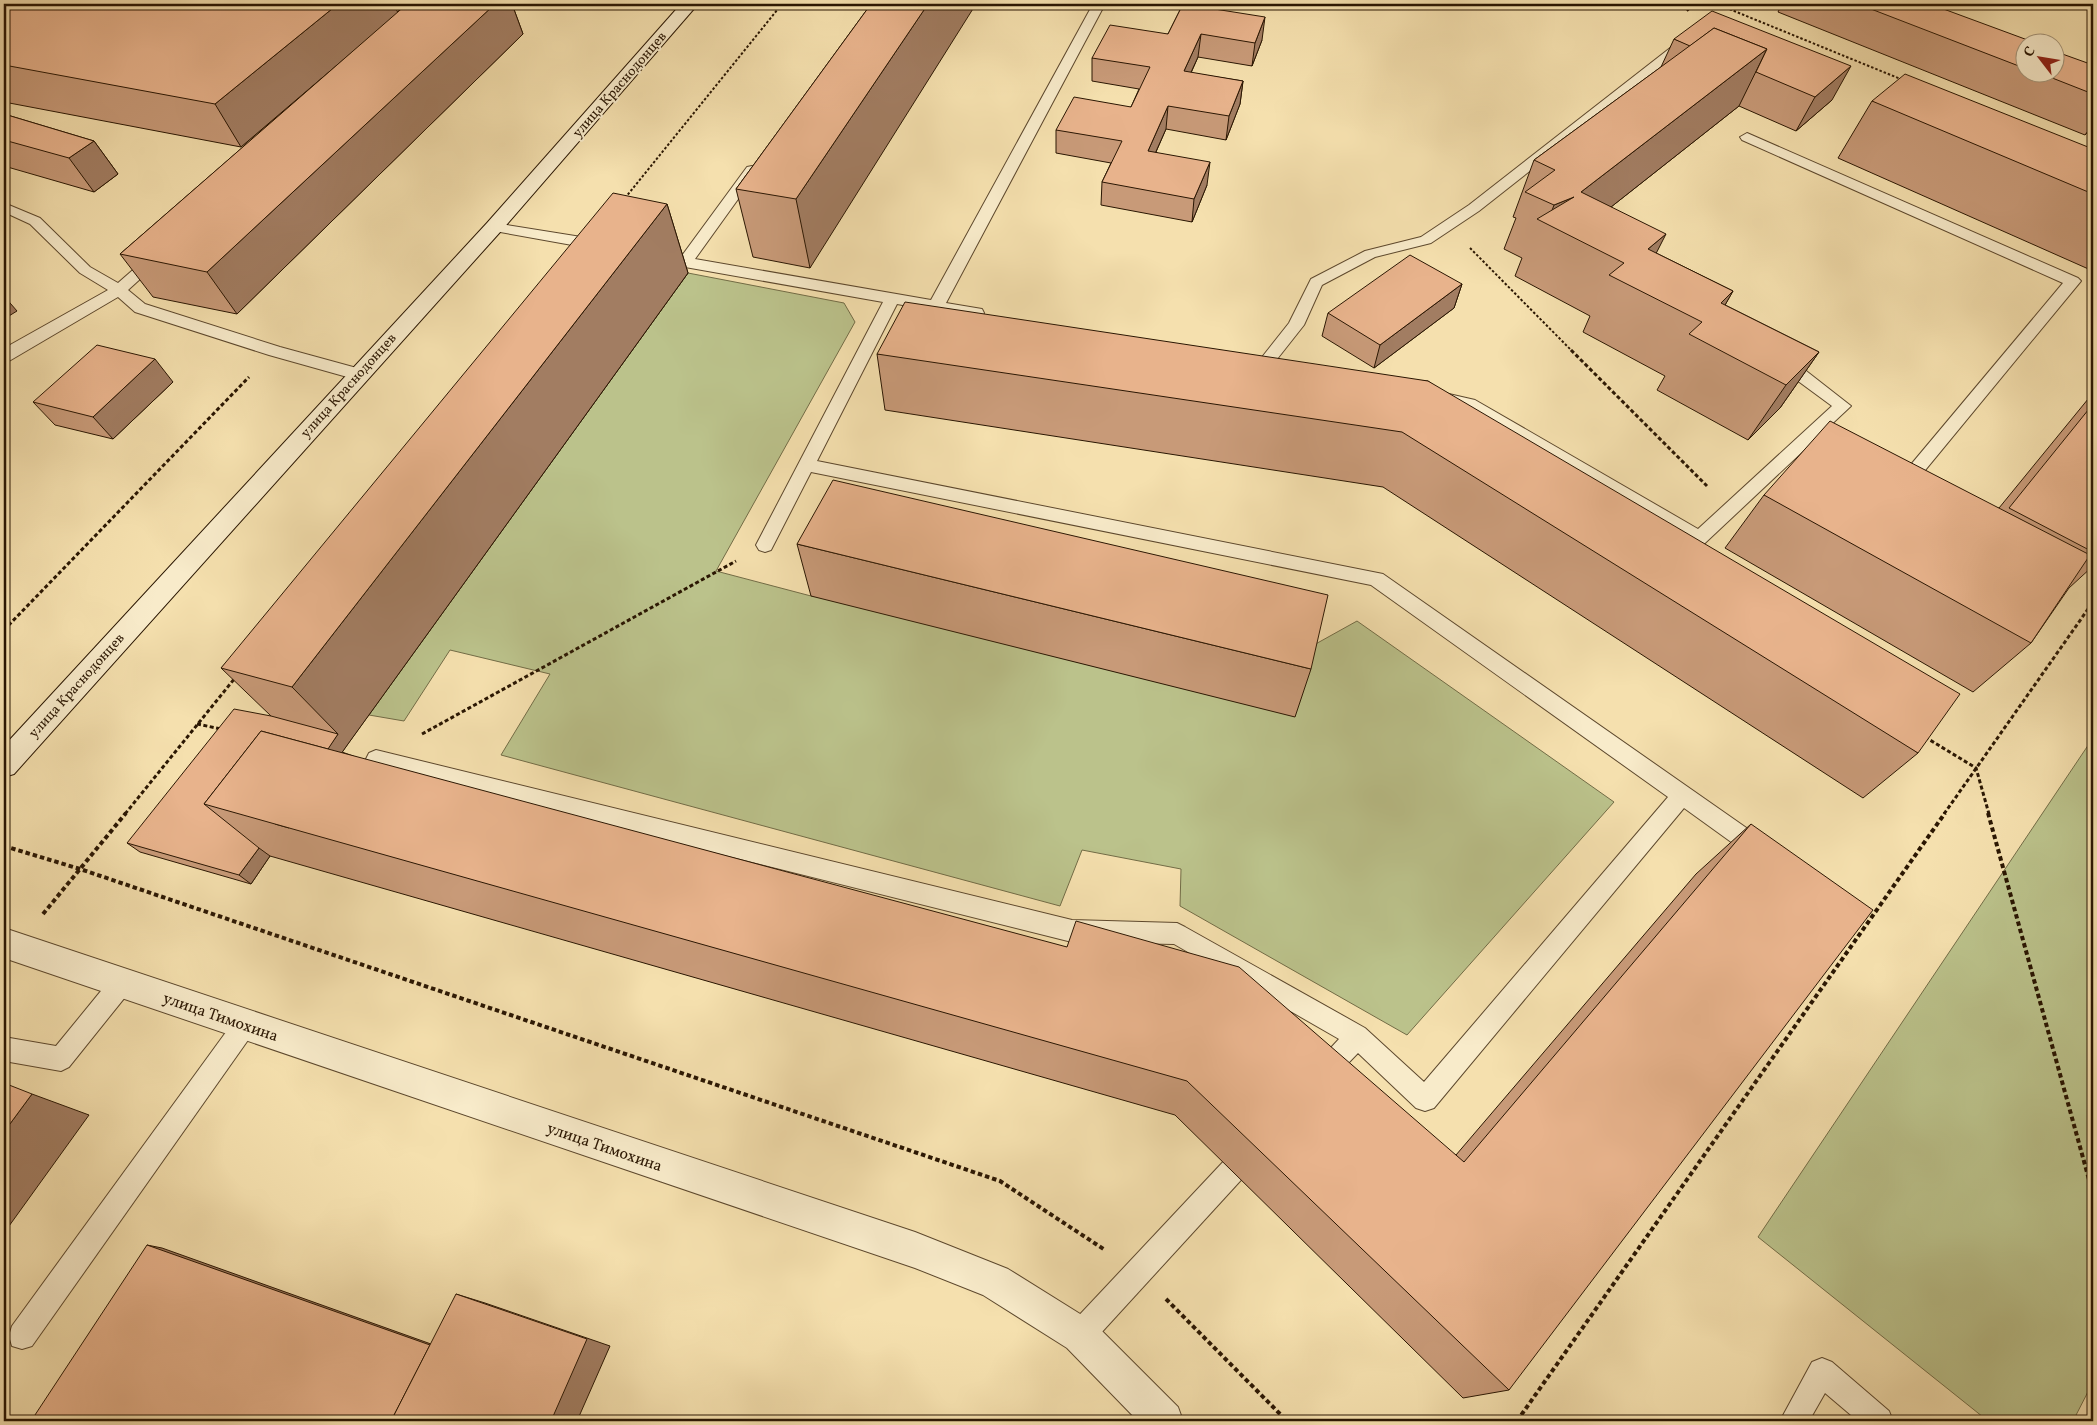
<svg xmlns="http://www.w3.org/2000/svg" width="2097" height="1425" font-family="Vollkorn,serif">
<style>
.green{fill:#bbc28b;stroke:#726c46}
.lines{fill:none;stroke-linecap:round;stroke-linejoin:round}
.service-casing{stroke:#5d482d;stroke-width:2}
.minor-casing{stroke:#5d482d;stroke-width:2}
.secondary-casing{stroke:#2a1602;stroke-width:2}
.path-far2{stroke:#2a1602;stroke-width:2;stroke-dasharray:2.5 2;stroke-linecap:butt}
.path-far1{stroke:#2a1602;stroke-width:3;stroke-dasharray:4 2.5;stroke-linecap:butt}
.path{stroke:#2a1602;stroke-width:4;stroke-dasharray:4.5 3;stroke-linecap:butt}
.service{fill:#f8ebca;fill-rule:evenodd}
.minor{fill:#f8ebca;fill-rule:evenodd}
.secondary{fill:#f8ebca;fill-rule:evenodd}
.wall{fill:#c89a78;stroke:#2a1602}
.shaded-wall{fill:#a27d62;stroke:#2a1602}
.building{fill:#e8b38c;stroke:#2a1602}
.labels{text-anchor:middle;stroke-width:4;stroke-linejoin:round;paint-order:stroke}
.street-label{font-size:14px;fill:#2a1602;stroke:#f8ebca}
.near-street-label{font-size:16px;fill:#2a1602;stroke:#f8ebca}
</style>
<rect width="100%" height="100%" fill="#f5e0ae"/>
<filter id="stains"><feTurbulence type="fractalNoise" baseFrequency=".004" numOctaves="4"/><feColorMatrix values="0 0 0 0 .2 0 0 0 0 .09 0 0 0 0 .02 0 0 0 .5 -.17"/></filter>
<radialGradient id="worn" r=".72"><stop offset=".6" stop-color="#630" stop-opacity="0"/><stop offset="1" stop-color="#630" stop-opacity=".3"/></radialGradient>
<g class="green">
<path d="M 688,273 L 844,303 L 855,322 L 716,571 L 811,596 L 1312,646 L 1357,621 L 1614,802 L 1407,1035 L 1180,906 L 1181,869 L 1082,850 L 1060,906 L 501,755 L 550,674 L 450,650 L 404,721 L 369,715 Z"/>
<path d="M 2093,738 L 2093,1382 L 2073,1421 L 1988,1421 L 1758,1237 Z"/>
</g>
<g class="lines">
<defs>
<g id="service">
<path d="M 1093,4 L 1105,4 L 946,303 L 982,309 L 984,313 L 982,317 L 976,318 L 897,304 L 817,461 L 1383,574 L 1768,843 L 1771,850 L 1768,857 L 1760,860 L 1752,857 L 1684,808 L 1434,1108 L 1425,1111 L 1416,1108 L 1358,1053 L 1330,1082 L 1322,1086 L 1314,1082 L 1310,1074 L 1314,1066 L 1339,1039 L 1174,944 L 1072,942 L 376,768 L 369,765 L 366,759 L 369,753 L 376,750 L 1072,920 L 1177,923 L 1185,927 L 1365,1028 L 1424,1082 L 1668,797 L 1371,585 L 811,472 L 771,550 L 765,552 L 759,550 L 756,545 L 883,302 L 685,267 L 670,263 L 668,260 L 675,255 L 681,257 L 747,167 L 752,166 L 759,170 L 695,259 L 931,300 Z"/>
<path d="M 1687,37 L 1691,38 L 1693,41 L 1691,44 L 1479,211 L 1431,243 L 1375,257 L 1322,285 L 1304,325 L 1274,363 L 1283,365 L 1285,369 L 1283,373 L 1277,374 L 1257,370 L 1255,366 L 1289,323 L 1311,279 L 1365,251 L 1421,237 L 1469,205 L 1683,38 Z"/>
<path d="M 1747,133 L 2078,278 L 2081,281 L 1908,491 L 1902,492 L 1896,491 L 1893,486 L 2063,283 L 1742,140 L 1740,137 Z"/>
<path d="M 4,203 L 40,218 L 90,267 L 118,283 L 150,255 L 160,255 L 162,258 L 160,261 L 128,290 L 145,304 L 280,347 L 364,370 L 366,374 L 364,378 L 358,380 L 269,355 L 135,312 L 118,297 L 4,364 L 4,351 L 10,345 L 108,290 L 80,273 L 30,224 L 4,212 Z"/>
<path d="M 494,223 L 600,240 L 607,245 L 600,250 L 489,230 L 487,227 L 489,224 Z"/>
<path d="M 1781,355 L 1787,356 L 1851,406 L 1705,543 L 1699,545 L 1464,409 L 1434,402 L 1432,398 L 1434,394 L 1440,392 L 1475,400 L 1698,529 L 1832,406 L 1775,364 L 1773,360 L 1775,356 Z"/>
<path d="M 122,972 L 130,975 L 134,983 L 130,991 L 69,1067 L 61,1071 L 4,1061 L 4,1037 L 56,1046 L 114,975 Z"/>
<path d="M 245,1013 L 253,1017 L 257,1025 L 253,1033 L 32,1346 L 22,1349 L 12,1346 L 9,1336 L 12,1326 L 237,1017 Z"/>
<path d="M 1232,1158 L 1241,1162 L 1245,1171 L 1241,1180 L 1090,1345 L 1080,1348 L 1070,1345 L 1067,1335 L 1070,1325 L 1223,1162 Z"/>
<path d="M 1822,1358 L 1832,1362 L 1889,1411 L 1893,1421 L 1858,1421 L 1825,1393 L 1809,1421 L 1780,1421 L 1812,1362 Z"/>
</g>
<path id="minor" d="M 4,928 L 915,1232 L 1008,1269 L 1093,1322 L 1178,1407 L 1183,1421 L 1138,1421 L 1067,1348 L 983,1295 L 915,1268 L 4,958 Z"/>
<path id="secondary" d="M 681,4 L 698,4 L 501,231 L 14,774 L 4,777 L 4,746 L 487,223 Z"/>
</defs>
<use href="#service" class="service-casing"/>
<use href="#minor" class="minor-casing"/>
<use href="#secondary" class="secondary-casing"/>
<g class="path-far2">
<path d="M 1640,4 L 1682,9"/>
<path d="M 1717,4 L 1903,80"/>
<path d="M 1687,11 L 1694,4"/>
<path d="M 625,198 L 782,4"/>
<path d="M 1470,248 L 1572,351"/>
</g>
<g class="path-far1">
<path d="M 1571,350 L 1707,486"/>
<path d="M 4,630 L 249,377"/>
<path d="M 197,724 L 221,729"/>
<path d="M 422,734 L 736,561"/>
<path d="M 1925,737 L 1976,768 L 1989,814"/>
<path d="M 125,814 L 235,678"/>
<path d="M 1944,814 L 2093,602"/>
</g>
<g class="path">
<path d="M 1988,813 L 2093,1194"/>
<path d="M 4,846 L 80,869 L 1000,1181 L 1105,1250"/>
<path d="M 43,914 L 126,813"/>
<path d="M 1166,1299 L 1287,1421"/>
<path d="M 1517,1421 L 1945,813"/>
</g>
<use href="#service" class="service"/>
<use href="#minor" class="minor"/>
<use href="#secondary" class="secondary"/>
</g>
<g class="wall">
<path d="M 4,4 L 397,12 L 407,4 L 512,4 L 523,34 L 237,314 L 153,297 L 120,254 L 335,67 L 241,147 L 4,102 Z"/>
<path d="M 871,4 L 810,268 L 753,257 L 736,189 Z"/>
<path d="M 1183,4 L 1262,40 L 1252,66 L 1198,57 L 1191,73 L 1243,81 L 1240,104 L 1226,140 L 1166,129 L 1156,152 L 1207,185 L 1192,222 L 1101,205 L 1102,182 L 1111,163 L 1056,153 L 1056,130 L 1131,107 L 1139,89 L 1092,81 L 1092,58 L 1168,34 Z"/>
<path d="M 1782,4 L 1930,4 L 2024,42 L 2024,72 L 2054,72 L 2093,65 L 2093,127 L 2085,135 L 1778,12 Z"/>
<path d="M 1674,39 L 1832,100 L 1796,131 L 1739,106 L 1611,207 L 1656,253 L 1733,291 L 1725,305 L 1819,352 L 1780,408 L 1748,440 L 1657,390 L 1665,376 L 1583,332 L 1590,316 L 1515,276 L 1522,258 L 1504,249 L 1516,218 L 1513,217 L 1534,160 L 1661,67 Z"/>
<path d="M 1872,101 L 2093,149 L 2093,271 L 1838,158 Z"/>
<path d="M 4,114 L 94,141 L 118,174 L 94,192 L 4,166 Z"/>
<path d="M 667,204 L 688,273 L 342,752 L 1456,1155 L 1696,874 L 1751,824 L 1509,1390 L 1463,1398 L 1175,1115 L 270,856 L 251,884 L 140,852 L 127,843 L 271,716 L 221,668 Z"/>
<path d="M 1462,284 L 1454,308 L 1374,368 L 1322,336 L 1328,313 Z"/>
<path d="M 877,354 L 1428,381 L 1918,753 L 1863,798 L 1383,487 L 885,410 Z"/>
<path d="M 173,382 L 113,439 L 55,425 L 33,402 Z"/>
<path d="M 2093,393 L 2093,566 L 2069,588 L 2031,643 L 1973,692 L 1725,548 L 1764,495 L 1999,508 Z"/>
<path d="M 797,544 L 1311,669 L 1295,717 L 811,596 Z"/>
</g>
<g class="shaded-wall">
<path d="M 338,4 L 394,4 L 398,13 L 241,147 L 215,104 Z"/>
<path d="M 495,4 L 512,4 L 523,34 L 237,314 L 207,272 Z"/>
<path d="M 928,4 L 976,4 L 810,268 L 796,199 Z"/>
<path d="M 1265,17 L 1262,40 L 1252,66 L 1255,43 Z"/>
<path d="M 1201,34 L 1198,57 L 1181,94 L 1184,71 Z"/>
<path d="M 1767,49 L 1739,106 L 1573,237 L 1581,192 Z"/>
<path d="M 1851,66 L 1832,100 L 1796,131 L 1815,97 Z"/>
<path d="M 1243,81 L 1240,104 L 1226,140 L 1229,116 Z"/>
<path d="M 1168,106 L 1166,129 L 1146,174 L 1148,151 Z"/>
<path d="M 2093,124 L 2093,127 L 2085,135 Z"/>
<path d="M 94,141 L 118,174 L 94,192 L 69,158 Z"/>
<path d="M 1210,162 L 1207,185 L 1192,222 L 1194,199 Z"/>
<path d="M 1574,197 L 1547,224 L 1554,205 Z"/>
<path d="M 667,204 L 688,273 L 348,744 L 289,828 L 275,824 L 338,734 L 292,687 Z"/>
<path d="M 1666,234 L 1638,289 L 1648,249 Z"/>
<path d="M 1462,284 L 1454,308 L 1374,368 L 1380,345 Z"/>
<path d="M 1733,291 L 1704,342 L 1721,303 Z"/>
<path d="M 4,296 L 17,311 L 4,319 Z"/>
<path d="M 1819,352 L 1780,408 L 1748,440 L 1786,385 Z"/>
<path d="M 155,359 L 173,382 L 113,439 L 93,417 Z"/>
<path d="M 259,848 L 270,856 L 251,884 L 239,875 Z"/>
<path d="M 32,1094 L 89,1115 L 4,1233 L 4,1132 Z"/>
<path d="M 147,1245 L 162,1248 L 459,1354 L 426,1421 Z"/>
<path d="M 456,1294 L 485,1303 L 610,1346 L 577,1421 L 551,1421 Z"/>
</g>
<g class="building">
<path d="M 4,4 L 338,4 L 215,104 L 4,65 Z"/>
<path d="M 407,4 L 495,4 L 207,272 L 120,254 Z"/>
<path d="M 871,4 L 928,4 L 796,199 L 736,189 Z"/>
<path d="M 1183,4 L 1265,17 L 1255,43 L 1201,34 L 1184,71 L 1243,81 L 1229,116 L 1168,106 L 1148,151 L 1210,162 L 1194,199 L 1102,182 L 1122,141 L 1056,130 L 1074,97 L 1131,107 L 1150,67 L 1092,58 L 1110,25 L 1168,34 Z"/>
<path d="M 1858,4 L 1930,4 L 2033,42 L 2024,42 L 2024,68 Z"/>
<path d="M 1712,11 L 1851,66 L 1815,97 L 1756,72 L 1767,49 L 1714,28 L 1690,46 L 1674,39 Z"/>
<path d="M 1714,28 L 1767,49 L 1581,192 L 1666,234 L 1648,249 L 1733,291 L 1721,303 L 1819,352 L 1786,385 L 1689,334 L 1702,322 L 1609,275 L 1624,263 L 1537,219 L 1574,197 L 1554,205 L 1525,192 L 1555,170 L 1534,160 Z"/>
<path d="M 2054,51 L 2093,65 L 2093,94 L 2037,72 L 2054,72 Z"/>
<path d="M 1905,74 L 2093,149 L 2093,194 L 1872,101 Z"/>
<path d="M 4,114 L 94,141 L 69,158 L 4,140 Z"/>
<path d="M 613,193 L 667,204 L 292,687 L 221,668 Z"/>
<path d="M 1410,255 L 1462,284 L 1380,345 L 1328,313 Z"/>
<path d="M 905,302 L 1428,381 L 1960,694 L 1918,753 L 1402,432 L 877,354 Z"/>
<path d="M 97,345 L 155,359 L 93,417 L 33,402 Z"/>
<path d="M 2093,404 L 2093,552 L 2009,508 Z"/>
<path d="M 1830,421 L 2090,555 L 2031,643 L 1764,495 Z"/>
<path d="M 833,480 L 1328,595 L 1311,669 L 797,544 Z"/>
<path d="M 234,709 L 271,716 L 338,734 L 328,749 L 261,731 L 204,804 L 259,848 L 239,875 L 127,843 Z"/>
<path d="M 261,731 L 1067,947 L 1076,921 L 1239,967 L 1464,1162 L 1751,824 L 1873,910 L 1509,1390 L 1187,1081 L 204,804 Z"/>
<path d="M 4,1083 L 32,1094 L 4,1132 Z"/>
<path d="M 147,1245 L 430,1345 L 391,1421 L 31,1421 Z"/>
<path d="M 456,1294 L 587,1339 L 551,1421 L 391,1421 Z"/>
</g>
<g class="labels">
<g class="street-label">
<text transform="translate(619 84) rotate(-49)" y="5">улица Краснодонцев</text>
<text transform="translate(348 385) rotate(-48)" y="5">улица Краснодонцев</text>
<text transform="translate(76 685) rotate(-48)" y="5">улица Краснодонцев</text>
</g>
<g class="near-street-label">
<text transform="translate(221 1016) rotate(19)" y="6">улица Тимохина</text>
<text transform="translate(605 1146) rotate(19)" y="6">улица Тимохина</text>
</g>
</g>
<rect width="2097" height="1425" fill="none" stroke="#f5e0ae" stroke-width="20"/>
<rect x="5" y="5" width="2087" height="1415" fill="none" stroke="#2a1602" stroke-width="2.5"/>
<rect x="10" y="10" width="2077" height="1405" fill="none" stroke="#2a1602"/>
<g transform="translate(2040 58) rotate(301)"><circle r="24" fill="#f8ebca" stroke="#a6967a"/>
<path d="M0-4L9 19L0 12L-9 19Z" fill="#8f2418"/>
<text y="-8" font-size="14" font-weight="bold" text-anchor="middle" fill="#2a1602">С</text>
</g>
<rect width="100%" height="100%" filter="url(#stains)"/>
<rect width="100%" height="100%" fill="url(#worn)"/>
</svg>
